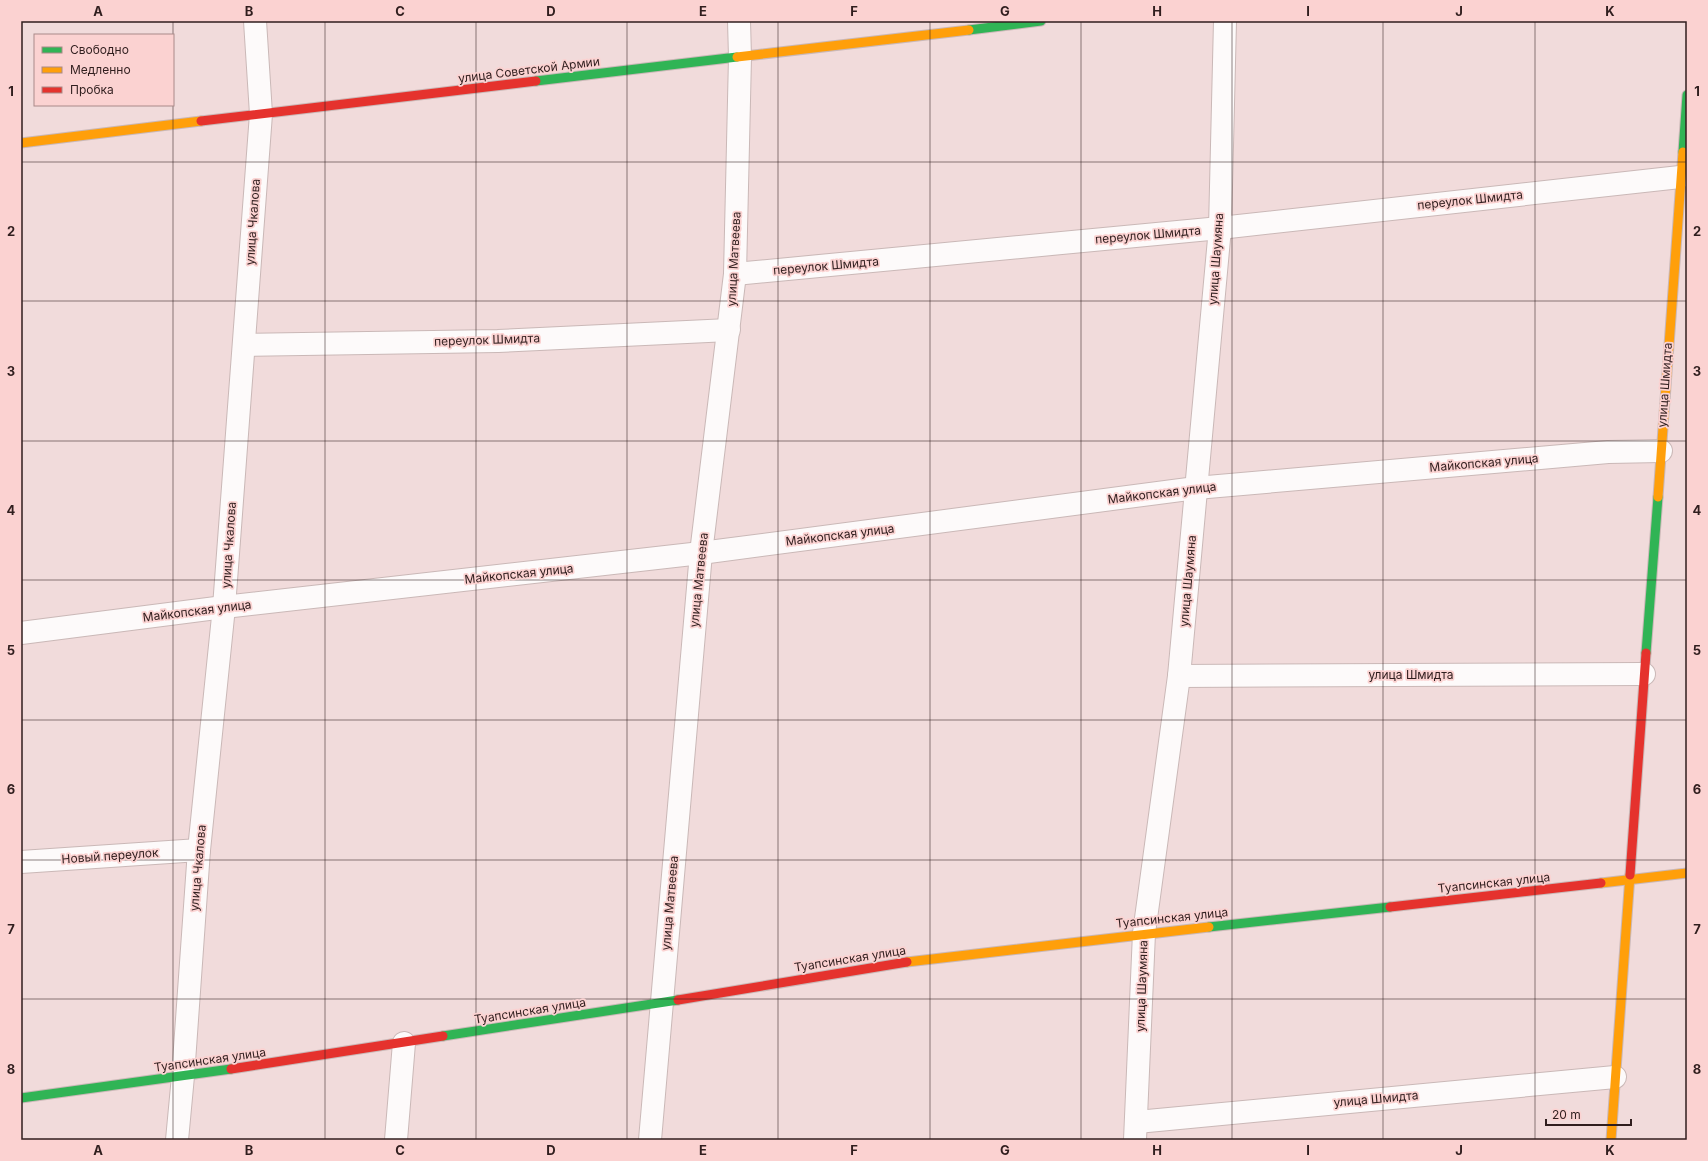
<svg xmlns="http://www.w3.org/2000/svg" width="1708" height="1161" font-family="Inter,sans-serif">
<style>
.lines{fill:none;stroke-linecap:round;stroke-linejoin:round}
.street-casing{stroke:#cab8b7;stroke-width:24}
.fast-casing{stroke:#cab8b7;stroke-width:11}
.slow-casing{stroke:#cab8b7;stroke-width:11}
.jam-casing{stroke:#cab8b7;stroke-width:11}
.street{stroke:#fdfafa;stroke-width:22}
.fast{stroke:#30b455;stroke-width:9}
.slow{stroke:#ff9f0a;stroke-width:9}
.jam{stroke:#e5322d;stroke-width:9}
.grid{fill:none;stroke:#301e1e;stroke-width:1;stroke-opacity:0.55}
.labels{text-anchor:middle;stroke-width:3.5;stroke-linejoin:round;paint-order:stroke}
.street-label{font-size:12px;fill:#301e1e;stroke:#fbd2d1}
.neatline{fill:none;stroke:#301e1e;stroke-width:1.5}
.grid-label{font-size:13px;text-anchor:middle;font-weight:bold;fill:#301e1e}
</style>
<rect width="100%" height="100%" fill="#f1dbdb"/>
<g class="lines">
<defs>
<g id="street">
<path d="M 735,274 L 1220,228 L 1680,177"/>
<path d="M 244,345 L 498,341 L 729,330"/>
<path d="M 21,633 L 224,607 L 701,553 L 1196,488 L 1608,452 L 1661,451"/>
<path d="M 1179,676 L 1644,674"/>
<path d="M 21,862 L 199,850"/>
<path d="M 1137,1122 L 1615,1077"/>
<path d="M 177,1140 L 183,1076 L 199,850 L 224,607 L 261,114 L 255,21"/>
<path d="M 396,1140 L 404,1043"/>
<path d="M 650,1140 L 701,553 L 735,274 L 740,57 L 739,21"/>
<path d="M 1135,1140 L 1144,933 L 1179,676 L 1220,228 L 1225,21"/>
</g>
<g id="fast">
<path d="M 969,30 L 1041,21"/>
<path d="M 536,81 L 737,57"/>
<path d="M 1683,152 L 1687,95"/>
<path d="M 1646,653 L 1658,497"/>
<path d="M 1209,927 L 1390,907"/>
<path d="M 443,1036 L 678,1000"/>
<path d="M 21,1098 L 231,1069"/>
</g>
<g id="slow">
<path d="M 737,57 L 969,30"/>
<path d="M 21,143 L 201,121"/>
<path d="M 1658,497 L 1683,152"/>
<path d="M 1601,883 L 1687,873"/>
<path d="M 907,962 L 1209,927"/>
<path d="M 1611,1140 L 1630,875"/>
</g>
<g id="jam">
<path d="M 201,121 L 536,81"/>
<path d="M 1630,875 L 1646,653"/>
<path d="M 1390,907 L 1601,883"/>
<path d="M 678,1000 L 907,962"/>
<path d="M 231,1069 L 443,1036"/>
</g>
</defs>
<use href="#street" class="street-casing"/>
<use href="#fast" class="fast-casing"/>
<use href="#slow" class="slow-casing"/>
<use href="#jam" class="jam-casing"/>
<use href="#street" class="street"/>
<use href="#fast" class="fast"/>
<use href="#slow" class="slow"/>
<use href="#jam" class="jam"/>
</g>
<path class="grid" d="M 173,21 L 173,1140M 325,21 L 325,1140M 476,21 L 476,1140M 627,21 L 627,1140M 778,21 L 778,1140M 930,21 L 930,1140M 1081,21 L 1081,1140M 1232,21 L 1232,1140M 1383,21 L 1383,1140M 1535,21 L 1535,1140M 21,162 L 1687,162M 21,301 L 1687,301M 21,441 L 1687,441M 21,580 L 1687,580M 21,720 L 1687,720M 21,860 L 1687,860M 21,999 L 1687,999"/>
<g class="labels">
<g class="street-label">
<text transform="translate(529 70) rotate(-7)" y="4">улица Советской Армии</text>
<text transform="translate(1470 200) rotate(-6)" y="4">переулок Шмидта</text>
<text transform="translate(253 222) rotate(-86)" y="4">улица Чкалова</text>
<text transform="translate(1148 235) rotate(-5)" y="4">переулок Шмидта</text>
<text transform="translate(734 259) rotate(-87)" y="4">улица Матвеева</text>
<text transform="translate(1216 259) rotate(-86)" y="4">улица Шаумяна</text>
<text transform="translate(826 266) rotate(-5)" y="4">переулок Шмидта</text>
<text transform="translate(487 340) rotate(-2)" y="4">переулок Шмидта</text>
<text transform="translate(1665 385) rotate(-86)" y="4">улица Шмидта</text>
<text transform="translate(1484 463) rotate(-5)" y="4">Майкопская улица</text>
<text transform="translate(1162 493) rotate(-7)" y="4">Майкопская улица</text>
<text transform="translate(840 535) rotate(-7)" y="4">Майкопская улица</text>
<text transform="translate(229 545) rotate(-86)" y="4">улица Чкалова</text>
<text transform="translate(519 574) rotate(-6)" y="4">Майкопская улица</text>
<text transform="translate(699 580) rotate(-84)" y="4">улица Матвеева</text>
<text transform="translate(1188 581) rotate(-85)" y="4">улица Шаумяна</text>
<text transform="translate(197 611) rotate(-7)" y="4">Майкопская улица</text>
<text x="1411" y="679">улица Шмидта</text>
<text transform="translate(110 856) rotate(-4)" y="4">Новый переулок</text>
<text transform="translate(198 868) rotate(-85)" y="4">улица Чкалова</text>
<text transform="translate(1494 883) rotate(-6)" y="4">Туапсинская улица</text>
<text transform="translate(670 903) rotate(-85)" y="4">улица Матвеева</text>
<text transform="translate(1172 918) rotate(-6)" y="4">Туапсинская улица</text>
<text transform="translate(850 959) rotate(-9)" y="4">Туапсинская улица</text>
<text transform="translate(1142 986) rotate(-88)" y="4">улица Шаумяна</text>
<text transform="translate(530 1011) rotate(-9)" y="4">Туапсинская улица</text>
<text transform="translate(210 1060) rotate(-8)" y="4">Туапсинская улица</text>
<text transform="translate(1376 1099) rotate(-5)" y="4">улица Шмидта</text>
</g>
</g>
<rect width="1708" height="1161" fill="none" stroke="#fbd2d1" stroke-width="44"/>
<rect x="34" y="34" width="140" height="72" fill="#fbd2d1" stroke="#aa8a89"/>
<rect x="42" y="47" width="20" height="6" fill="#30b455" stroke="#aa8a89"/>
<text x="70" y="54" font-size="12" fill="#301e1e">Свободно</text>
<rect x="42" y="67" width="20" height="6" fill="#ff9f0a" stroke="#aa8a89"/>
<text x="70" y="74" font-size="12" fill="#301e1e">Медленно</text>
<rect x="42" y="87" width="20" height="6" fill="#e5322d" stroke="#aa8a89"/>
<text x="70" y="94" font-size="12" fill="#301e1e">Пробка</text>
<path d="M1546 1119v6h85v-6" fill="none" stroke="#301e1e" stroke-width="2"/>
<text x="1552" y="1119" font-size="12" fill="#301e1e" stroke="#fbd2d1" stroke-width="3" paint-order="stroke">20 m</text>
<rect x="22" y="22" width="1664" height="1117" class="neatline"/>
<g class="grid-label">
<text x="98" y="16">A</text>
<text x="249" y="16">B</text>
<text x="400" y="16">C</text>
<text x="551" y="16">D</text>
<text x="703" y="16">E</text>
<text x="854" y="16">F</text>
<text x="1005" y="16">G</text>
<text x="1157" y="16">H</text>
<text x="1308" y="16">I</text>
<text x="1459" y="16">J</text>
<text x="1610" y="16">K</text>
<text x="11" y="96">1</text>
<text x="1697" y="96">1</text>
<text x="11" y="236">2</text>
<text x="1697" y="236">2</text>
<text x="11" y="376">3</text>
<text x="1697" y="376">3</text>
<text x="11" y="515">4</text>
<text x="1697" y="515">4</text>
<text x="11" y="655">5</text>
<text x="1697" y="655">5</text>
<text x="11" y="794">6</text>
<text x="1697" y="794">6</text>
<text x="11" y="934">7</text>
<text x="1697" y="934">7</text>
<text x="11" y="1074">8</text>
<text x="1697" y="1074">8</text>
<text x="98" y="1155">A</text>
<text x="249" y="1155">B</text>
<text x="400" y="1155">C</text>
<text x="551" y="1155">D</text>
<text x="703" y="1155">E</text>
<text x="854" y="1155">F</text>
<text x="1005" y="1155">G</text>
<text x="1157" y="1155">H</text>
<text x="1308" y="1155">I</text>
<text x="1459" y="1155">J</text>
<text x="1610" y="1155">K</text>
</g>
</svg>
